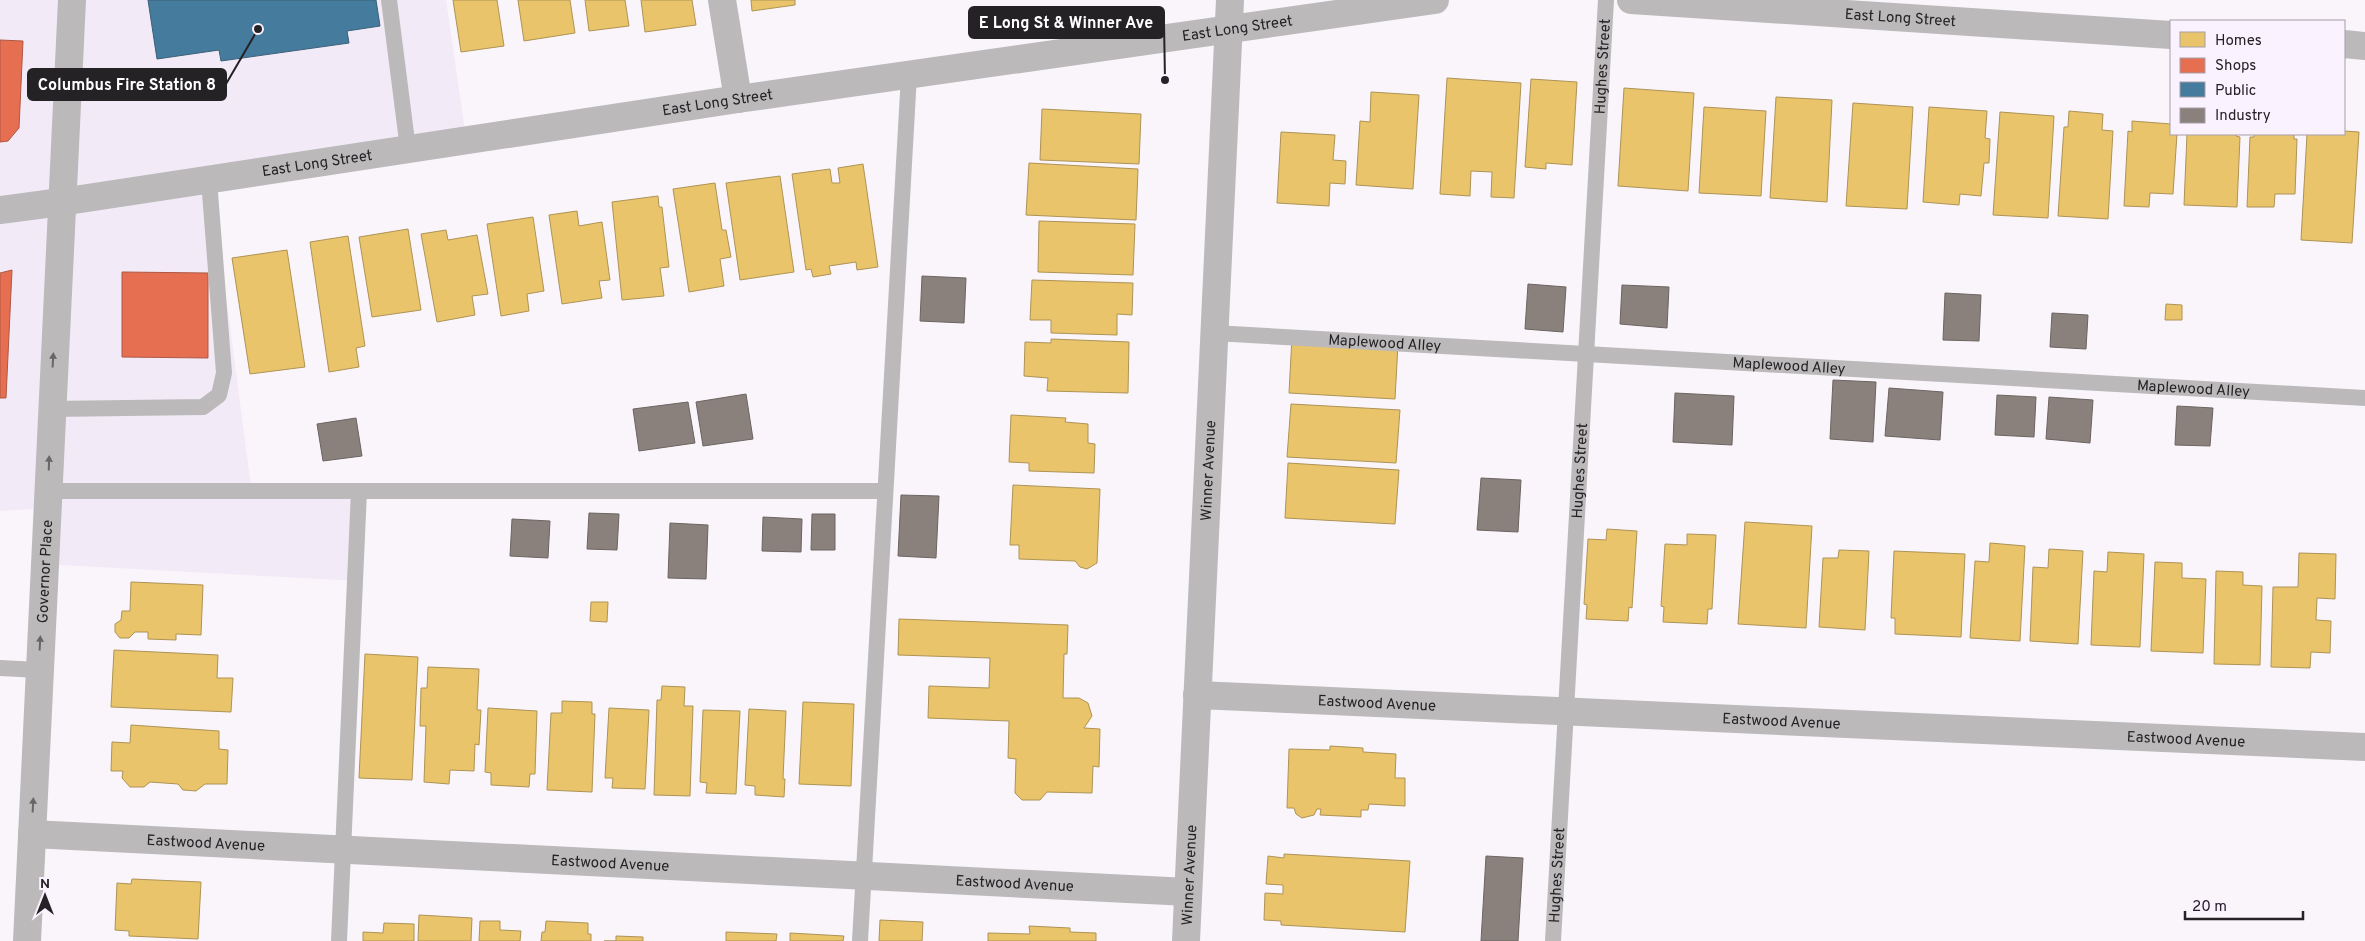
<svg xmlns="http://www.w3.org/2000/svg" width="2365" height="941" font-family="Overpass,sans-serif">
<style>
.built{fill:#f3eaf7}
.homes{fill:#e9c46a;stroke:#ae9356}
.shops{fill:#e76f51;stroke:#ad5844}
.public{fill:#457b9d;stroke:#3b6079}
.industry{fill:#8a817c;stroke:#6c6462}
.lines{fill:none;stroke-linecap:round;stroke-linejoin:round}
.service{stroke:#bbb9ba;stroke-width:16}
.minor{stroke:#bbb9ba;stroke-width:28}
.tertiary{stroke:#bbb9ba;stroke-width:28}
.oneway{fill:#686669}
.labels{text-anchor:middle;stroke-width:5;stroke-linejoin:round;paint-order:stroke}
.street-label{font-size:15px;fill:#252226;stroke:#faf2fe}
.leader{fill:none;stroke:#252226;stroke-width:2}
.callout-dot{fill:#252226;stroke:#faf2fe;stroke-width:2}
.callout{fill:#252226;stroke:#252226;stroke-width:2}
.callout-label{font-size:16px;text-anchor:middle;font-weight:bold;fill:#fff}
</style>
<rect width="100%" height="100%" fill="#f9f5fb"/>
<path class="built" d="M 0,0 L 446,0 L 466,138 L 211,180 L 251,487 L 360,489 L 358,581 L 42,564 L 45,508 L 0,511 Z"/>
<g class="homes">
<path d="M 453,0 L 497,0 L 504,46 L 461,52 Z"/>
<path d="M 518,0 L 570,0 L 575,33 L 524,41 Z"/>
<path d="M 585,0 L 625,0 L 629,26 L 589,31 Z"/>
<path d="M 641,0 L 692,0 L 696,25 L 645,32 Z"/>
<path d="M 751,0 L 795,0 L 795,5 L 752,11 Z"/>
<path d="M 1447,78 L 1521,83 L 1514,198 L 1491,197 L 1492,172 L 1471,171 L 1470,196 L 1440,194 Z"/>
<path d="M 1531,79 L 1577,82 L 1572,165 L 1546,163 L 1546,169 L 1525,167 Z"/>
<path d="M 1624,88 L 1694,93 L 1688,191 L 1618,186 Z"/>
<path d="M 1371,92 L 1419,95 L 1413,189 L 1356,185 L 1360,121 L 1370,122 Z"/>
<path d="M 1776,97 L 1832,100 L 1827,202 L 1770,198 Z"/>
<path d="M 1853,103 L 1913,107 L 1907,209 L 1846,206 Z"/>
<path d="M 1704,107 L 1766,111 L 1761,196 L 1699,193 Z"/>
<path d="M 1929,107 L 1987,111 L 1985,138 L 1990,139 L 1989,163 L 1984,163 L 1981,196 L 1960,194 L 1959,205 L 1923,202 Z"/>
<path d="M 1042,109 L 1141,114 L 1139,164 L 1040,160 Z"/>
<path d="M 2069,111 L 2103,114 L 2102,130 L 2113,131 L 2108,219 L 2058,216 L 2064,127 L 2068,127 Z"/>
<path d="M 2000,112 L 2054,116 L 2048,218 L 1993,215 Z"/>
<path d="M 2132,121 L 2171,124 L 2171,134 L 2177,134 L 2173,194 L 2150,193 L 2149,207 L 2124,206 L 2128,131 L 2132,132 Z"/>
<path d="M 2344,131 L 2359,132 L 2352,243 L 2301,240 L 2307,134 L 2344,134 Z"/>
<path d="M 1281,132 L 1335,135 L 1333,160 L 1346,161 L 1345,184 L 1330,183 L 1329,206 L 1277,203 Z"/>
<path d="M 2187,134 L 2236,134 L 2236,136 L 2240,137 L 2237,207 L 2184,205 Z"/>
<path d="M 2254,134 L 2294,134 L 2294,139 L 2297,139 L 2295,194 L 2275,194 L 2274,207 L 2247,207 L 2250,137 L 2254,137 Z"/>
<path d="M 1029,163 L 1138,169 L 1136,220 L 1026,215 Z"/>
<path d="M 863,164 L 878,267 L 857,270 L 856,262 L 829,266 L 831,274 L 813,277 L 811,269 L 806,270 L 792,174 L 830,169 L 832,183 L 840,183 L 838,168 Z"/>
<path d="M 780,176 L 794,272 L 740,280 L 726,183 Z"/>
<path d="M 715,183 L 722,230 L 726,230 L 731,257 L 720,259 L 724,286 L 689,292 L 673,189 Z"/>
<path d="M 658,196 L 659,207 L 662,207 L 669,267 L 660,268 L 664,296 L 622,300 L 612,202 Z"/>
<path d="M 577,211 L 579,226 L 602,222 L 610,280 L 599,281 L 602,298 L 562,304 L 549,215 Z"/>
<path d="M 533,217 L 544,291 L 527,294 L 529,311 L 501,316 L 487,224 Z"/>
<path d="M 1039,221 L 1135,224 L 1133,275 L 1038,272 Z"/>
<path d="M 408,229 L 421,310 L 372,317 L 359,237 Z"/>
<path d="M 446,230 L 448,240 L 477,235 L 488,294 L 472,296 L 475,315 L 437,322 L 421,234 Z"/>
<path d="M 348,236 L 365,346 L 356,348 L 359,367 L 329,372 L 310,242 Z"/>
<path d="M 287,250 L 305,367 L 250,374 L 232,258 Z"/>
<path d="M 1032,280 L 1133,283 L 1132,315 L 1117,314 L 1117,335 L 1051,333 L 1051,320 L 1030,320 Z"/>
<path d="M 2166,304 L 2182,305 L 2182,320 L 2165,320 Z"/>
<path d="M 1292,337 L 1398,344 L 1395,399 L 1289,393 Z"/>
<path d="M 1051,339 L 1129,342 L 1128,393 L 1047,391 L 1048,378 L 1024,376 L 1025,342 L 1051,343 Z"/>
<path d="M 1291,404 L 1400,410 L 1396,463 L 1287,457 Z"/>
<path d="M 1011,415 L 1066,418 L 1065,422 L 1088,424 L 1088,443 L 1095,444 L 1094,473 L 1029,471 L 1029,463 L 1009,462 Z"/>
<path d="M 1288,463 L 1399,470 L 1395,524 L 1285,518 Z"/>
<path d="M 1013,485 L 1100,489 L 1097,563 L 1087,569 L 1080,567 L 1075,561 L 1019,559 L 1019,545 L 1010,545 Z"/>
<path d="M 1745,522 L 1812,526 L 1806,628 L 1738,624 Z"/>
<path d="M 1607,529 L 1637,531 L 1632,608 L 1629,607 L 1628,621 L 1586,619 L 1587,605 L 1584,604 L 1588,539 L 1606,540 Z"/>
<path d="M 1687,534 L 1716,535 L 1712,609 L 1708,609 L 1707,624 L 1663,622 L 1664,607 L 1661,606 L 1665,544 L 1687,545 Z"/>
<path d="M 1990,543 L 2025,546 L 2020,641 L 1970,638 L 1975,561 L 1989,562 Z"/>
<path d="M 2049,549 L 2083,551 L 2078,644 L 2030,641 L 2033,567 L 2048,568 Z"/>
<path d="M 1839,550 L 1869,551 L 1865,630 L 1819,627 L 1823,558 L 1838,558 Z"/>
<path d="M 1894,551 L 1965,554 L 1961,637 L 1895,634 L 1895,618 L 1891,618 Z"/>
<path d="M 2108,552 L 2144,554 L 2140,647 L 2091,645 L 2094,571 L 2107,572 Z"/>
<path d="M 2299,553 L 2336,554 L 2335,599 L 2317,598 L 2316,620 L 2331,621 L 2330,653 L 2311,652 L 2310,668 L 2271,667 L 2273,587 L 2298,587 Z"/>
<path d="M 2155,562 L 2182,563 L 2182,578 L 2206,579 L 2203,653 L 2151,651 Z"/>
<path d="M 2216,571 L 2243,572 L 2243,585 L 2262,586 L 2260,665 L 2214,664 Z"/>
<path d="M 131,582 L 203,585 L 201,635 L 176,634 L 176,640 L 148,639 L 148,632 L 135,632 L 129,638 L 120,638 L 115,632 L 115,624 L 121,620 L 122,611 L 130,611 Z"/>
<path d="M 591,602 L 608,602 L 607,622 L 590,621 Z"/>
<path d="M 899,619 L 1068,625 L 1067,654 L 1064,654 L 1063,698 L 1079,698 L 1088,703 L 1092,716 L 1084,728 L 1100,729 L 1099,767 L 1093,766 L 1092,793 L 1047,792 L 1040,800 L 1022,800 L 1015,793 L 1016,759 L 1008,758 L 1009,721 L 928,718 L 929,686 L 989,688 L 990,658 L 898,655 Z"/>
<path d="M 114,650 L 218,655 L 217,678 L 233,678 L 231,712 L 111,707 Z"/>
<path d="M 365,654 L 418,657 L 412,780 L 359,778 Z"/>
<path d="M 428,667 L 479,669 L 477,710 L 481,710 L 479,745 L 475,744 L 474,771 L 450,770 L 449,784 L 424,782 L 426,726 L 420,726 L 421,688 L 427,688 Z"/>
<path d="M 662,686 L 685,687 L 684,706 L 693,706 L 690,796 L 654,795 L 657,700 L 661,700 Z"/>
<path d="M 562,701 L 592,702 L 592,714 L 595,714 L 592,792 L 547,790 L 551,713 L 562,713 Z"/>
<path d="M 803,702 L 854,704 L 851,786 L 799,784 Z"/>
<path d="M 488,708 L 537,711 L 535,774 L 530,774 L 529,787 L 491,785 L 491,773 L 485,772 Z"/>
<path d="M 609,708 L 649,710 L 645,789 L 612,788 L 613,778 L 605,778 Z"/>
<path d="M 749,709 L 786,711 L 783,779 L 785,779 L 784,797 L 755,795 L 755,786 L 745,785 Z"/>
<path d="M 703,710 L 740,711 L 736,794 L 706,793 L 707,783 L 700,782 Z"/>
<path d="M 131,725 L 219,731 L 219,749 L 228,750 L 227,784 L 205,784 L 196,791 L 183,790 L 178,784 L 150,782 L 144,787 L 130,787 L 122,778 L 123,771 L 111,771 L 112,742 L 130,743 Z"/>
<path d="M 1330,746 L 1363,748 L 1363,752 L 1396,754 L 1395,778 L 1405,778 L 1405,806 L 1369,804 L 1368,810 L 1361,810 L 1361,817 L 1320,815 L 1321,809 L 1317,809 L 1314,815 L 1302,818 L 1296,814 L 1294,808 L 1287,808 L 1289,749 L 1330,750 Z"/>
<path d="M 1284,854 L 1410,861 L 1405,932 L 1281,925 L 1281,921 L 1264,920 L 1265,893 L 1283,894 L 1283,885 L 1266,884 L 1268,856 L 1284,858 Z"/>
<path d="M 132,879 L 201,882 L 198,939 L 129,936 L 129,931 L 115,930 L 117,883 L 131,884 Z"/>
<path d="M 419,915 L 472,918 L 471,941 L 418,941 Z"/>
<path d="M 880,920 L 923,922 L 922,941 L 879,941 Z"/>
<path d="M 480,921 L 500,921 L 500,930 L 521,931 L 520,941 L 479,941 Z"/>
<path d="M 546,921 L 588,923 L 588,934 L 591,934 L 591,941 L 541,941 L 542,932 L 545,932 Z"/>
<path d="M 384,923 L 414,924 L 414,941 L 363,941 L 363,932 L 383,933 Z"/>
<path d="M 1029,926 L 1070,928 L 1070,932 L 1096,933 L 1096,941 L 988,941 L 988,933 L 1030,934 Z"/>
<path d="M 726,932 L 777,934 L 776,941 L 726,941 Z"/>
<path d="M 790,933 L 844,936 L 843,941 L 790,941 Z"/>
<path d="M 616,936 L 643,937 L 643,941 L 604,941 L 616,941 Z"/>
</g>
<g class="shops">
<path d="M 0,40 L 23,41 L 19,128 L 8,141 L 0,142 Z"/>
<path d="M 12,270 L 6,398 L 0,398 L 0,273 Z"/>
<path d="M 122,272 L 208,273 L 208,358 L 122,357 Z"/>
</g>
<path class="public" d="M 148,0 L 376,0 L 380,26 L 347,31 L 349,43 L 221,61 L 219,50 L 157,59 Z"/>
<g class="industry">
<path d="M 922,276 L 966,278 L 964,323 L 920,321 Z"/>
<path d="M 1528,284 L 1566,287 L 1563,332 L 1525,329 Z"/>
<path d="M 1622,285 L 1669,287 L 1667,328 L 1620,324 Z"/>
<path d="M 1945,293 L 1981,295 L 1979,341 L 1943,340 Z"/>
<path d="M 2052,313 L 2088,315 L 2086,349 L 2050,347 Z"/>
<path d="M 1833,380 L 1876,382 L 1873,442 L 1830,439 Z"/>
<path d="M 1889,388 L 1943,392 L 1940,440 L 1885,436 Z"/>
<path d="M 1675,393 L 1734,396 L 1732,445 L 1673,442 Z"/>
<path d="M 746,394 L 753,439 L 703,446 L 696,402 Z"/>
<path d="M 1997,395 L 2036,397 L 2034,437 L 1995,435 Z"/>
<path d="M 2049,397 L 2093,400 L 2090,443 L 2046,439 Z"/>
<path d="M 688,402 L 695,443 L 639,451 L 633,409 Z"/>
<path d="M 2177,406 L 2213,408 L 2210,446 L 2175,445 Z"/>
<path d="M 356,418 L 362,456 L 323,461 L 317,424 Z"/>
<path d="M 1481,478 L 1521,480 L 1518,532 L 1477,530 Z"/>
<path d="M 901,495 L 939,496 L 936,558 L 898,556 Z"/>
<path d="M 589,513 L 619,514 L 617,550 L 587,549 Z"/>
<path d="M 812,514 L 835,514 L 835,550 L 811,550 Z"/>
<path d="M 763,517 L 802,519 L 801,552 L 762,551 Z"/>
<path d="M 512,519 L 550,521 L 548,558 L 510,556 Z"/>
<path d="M 670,523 L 708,525 L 706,579 L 668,578 Z"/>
<path d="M 1486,856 L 1523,858 L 1518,941 L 1481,941 Z"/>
</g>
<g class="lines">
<g class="service">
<path d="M 389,0 L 408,149"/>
<path id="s1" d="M 1214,333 L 2365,398"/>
<path d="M 51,409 L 203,407 L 219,395 L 224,373 L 209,180"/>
<path d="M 48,491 L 885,491"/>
<path d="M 0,668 L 39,670"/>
<path d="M 339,941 L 359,491"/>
<path d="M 860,941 L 909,75"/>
<path id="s2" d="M 1553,941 L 1606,0"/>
</g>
<g class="minor">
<path d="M 722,0 L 738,99"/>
<path id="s3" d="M 1631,0 L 2171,35"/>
<path d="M 2344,44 L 2365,46"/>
<path id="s4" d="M 61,202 L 738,99 L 1435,0"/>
<path id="s5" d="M 1197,695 L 2365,747"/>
<path id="s6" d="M 32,834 L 1188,892"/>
<path id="s7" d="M 1186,941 L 1230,0"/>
</g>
<g class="tertiary">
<path d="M 0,210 L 61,202"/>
<path id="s8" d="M 27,941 L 72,0"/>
</g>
</g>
<defs><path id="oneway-solid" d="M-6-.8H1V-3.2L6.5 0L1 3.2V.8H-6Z" transform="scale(1.25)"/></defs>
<g class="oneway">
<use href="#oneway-solid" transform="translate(53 360) rotate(-87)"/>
<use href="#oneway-solid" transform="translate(49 463) rotate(-88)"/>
<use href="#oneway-solid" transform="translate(40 643) rotate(-87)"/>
<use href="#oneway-solid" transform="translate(33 805) rotate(-87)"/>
</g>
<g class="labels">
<g class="street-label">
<text dy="5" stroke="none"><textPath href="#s3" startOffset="270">East Long Street</textPath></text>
<text dy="5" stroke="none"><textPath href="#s4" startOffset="1189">East Long Street</textPath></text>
<text dy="5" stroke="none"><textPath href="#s2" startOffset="876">Hughes Street</textPath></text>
<text dy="5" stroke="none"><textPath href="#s4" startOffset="664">East Long Street</textPath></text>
<text dy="5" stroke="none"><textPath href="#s4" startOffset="259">East Long Street</textPath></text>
<text dy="5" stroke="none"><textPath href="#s1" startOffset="171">Maplewood Alley</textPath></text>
<text dy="5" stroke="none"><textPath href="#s1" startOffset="576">Maplewood Alley</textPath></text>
<text dy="5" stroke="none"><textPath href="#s1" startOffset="981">Maplewood Alley</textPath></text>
<text dy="5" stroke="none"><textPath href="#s7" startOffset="471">Winner Avenue</textPath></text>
<text dy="5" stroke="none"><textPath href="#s2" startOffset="471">Hughes Street</textPath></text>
<text dy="5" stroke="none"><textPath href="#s8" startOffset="370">Governor Place</textPath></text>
<text dy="5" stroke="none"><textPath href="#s5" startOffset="180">Eastwood Avenue</textPath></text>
<text dy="5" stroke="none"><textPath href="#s5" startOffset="585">Eastwood Avenue</textPath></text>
<text dy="5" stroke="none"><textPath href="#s5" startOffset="990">Eastwood Avenue</textPath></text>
<text dy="5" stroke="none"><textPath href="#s6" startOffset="174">Eastwood Avenue</textPath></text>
<text dy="5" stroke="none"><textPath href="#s6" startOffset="579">Eastwood Avenue</textPath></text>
<text dy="5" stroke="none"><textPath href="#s7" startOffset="66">Winner Avenue</textPath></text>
<text dy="5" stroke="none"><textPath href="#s2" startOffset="66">Hughes Street</textPath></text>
<text dy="5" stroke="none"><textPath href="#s6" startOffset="984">Eastwood Avenue</textPath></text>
</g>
</g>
<path class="leader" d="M1165 80L1164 23M258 29L226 84"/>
<g class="callout-dot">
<circle cx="1165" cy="80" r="5"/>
<circle cx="258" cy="29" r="5"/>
</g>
<g class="callout">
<rect x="969" y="7" width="195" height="31" rx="5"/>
<rect x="28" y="69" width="198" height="31" rx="5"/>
</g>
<g class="callout-label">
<text x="1066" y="28">E Long St &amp; Winner Ave</text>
<text x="127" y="90">Columbus Fire Station 8</text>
</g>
<rect x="2170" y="20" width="175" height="115" fill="#faf2fe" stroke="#a59fa8"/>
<rect x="2180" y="32" width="25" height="15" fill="#e9c46a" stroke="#a59fa8"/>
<text x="2215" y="45" font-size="15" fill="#252226">Homes</text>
<rect x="2180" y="58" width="25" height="15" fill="#e76f51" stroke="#a59fa8"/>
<text x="2215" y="70" font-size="15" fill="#252226">Shops</text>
<rect x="2180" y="82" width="25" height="15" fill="#457b9d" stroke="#a59fa8"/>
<text x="2215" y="95" font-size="15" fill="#252226">Public</text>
<rect x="2180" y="108" width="25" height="15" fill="#8a817c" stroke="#a59fa8"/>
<text x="2215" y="120" font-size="15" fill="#252226">Industry</text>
<g transform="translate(45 896)" stroke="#faf2fe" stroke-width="4" paint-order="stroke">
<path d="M0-4L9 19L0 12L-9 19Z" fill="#252226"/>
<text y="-8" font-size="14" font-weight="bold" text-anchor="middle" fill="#252226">N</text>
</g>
<path d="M2185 911v8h118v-8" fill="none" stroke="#252226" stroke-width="2.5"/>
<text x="2192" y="911" font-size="15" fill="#252226" stroke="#faf2fe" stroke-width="4" paint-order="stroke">20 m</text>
</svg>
